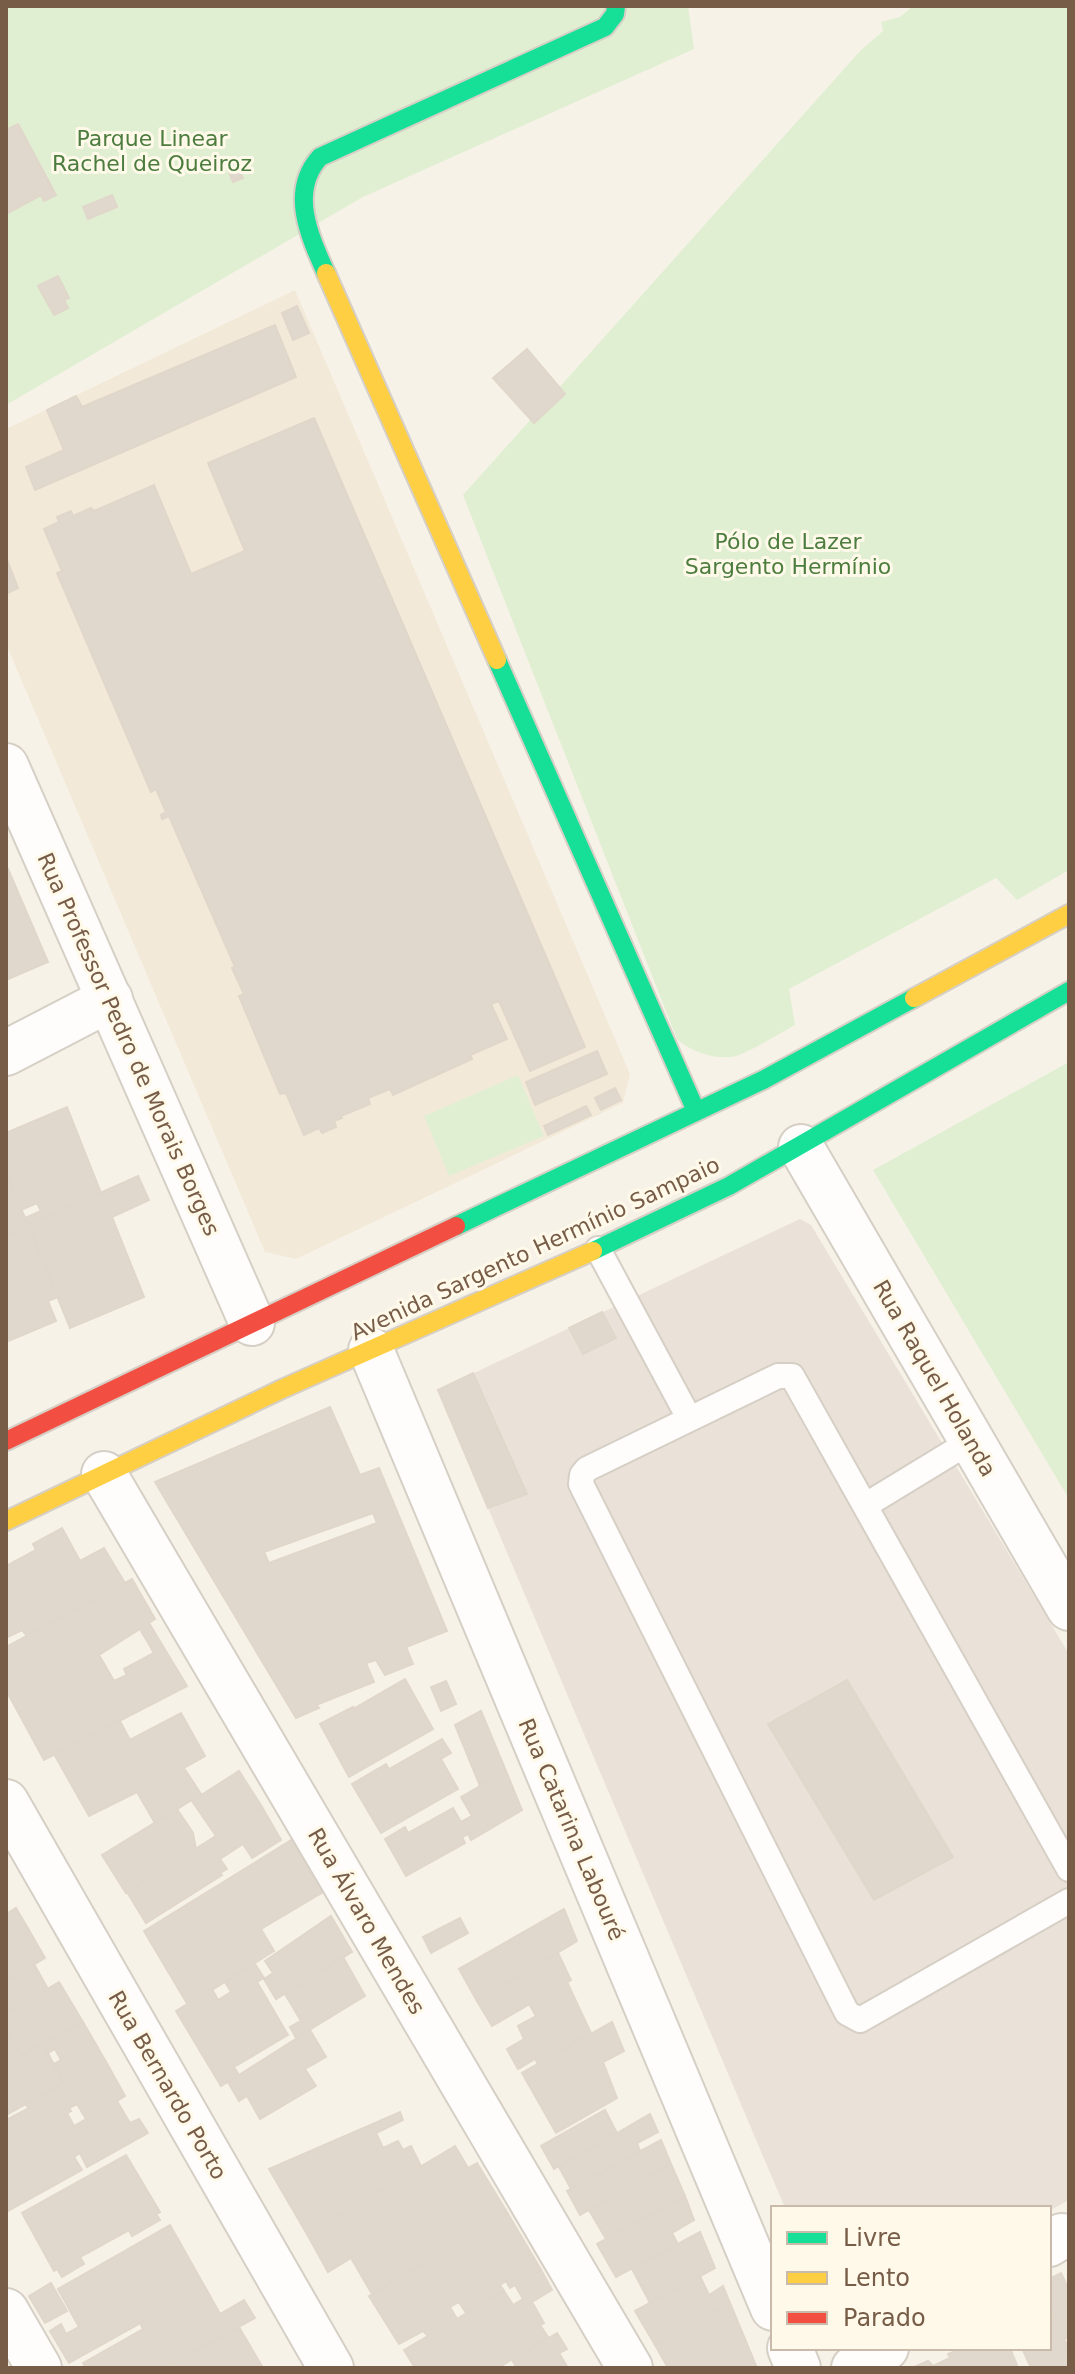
<svg xmlns="http://www.w3.org/2000/svg" width="1075" height="2374" font-family="'DejaVu Sans',sans-serif">
<style>
.residential{fill:#f3e9d8}
.industrial{fill:#eae2d9}
.green{fill:#e0efd2}
.building{fill:#e1d8cd;stroke:#e0d6ca;stroke-width:2;fill-rule:evenodd}
.lines{fill:none;stroke-linecap:round;stroke-linejoin:round}
.lane-casing{stroke:#d6cfc5;stroke-width:28}
.street-casing{stroke:#d6cfc5;stroke-width:48}
.fast-casing{stroke:#d6cfc5;stroke-width:22}
.slow-casing{stroke:#d6cfc5;stroke-width:22}
.jam-casing{stroke:#d6cfc5;stroke-width:22}
.lane{stroke:#fefdfc;stroke-width:24}
.street{stroke:#fefdfc;stroke-width:44}
.fast{stroke:#16e098;stroke-width:18}
.slow{stroke:#ffcf43;stroke-width:18}
.jam{stroke:#f24e42;stroke-width:18}
.labels{text-anchor:middle;stroke-width:6;stroke-linejoin:round;paint-order:stroke}
.park-label{font-size:22px;fill:#4c7d3e;stroke:#fff9ea}
.street-label{font-size:22px;fill:#775c47;stroke:#fff9ea}
</style>
<rect width="100%" height="100%" fill="#f7f2e8"/>
<path class="residential" d="M 295,290 L 630,1074 L 623,1103 L 296,1259 L 265,1252 L 6,644 L 6,429 Z"/>
<path class="industrial" d="M 800,1219 L 811,1225 L 1069,1654 L 1069,2200 L 1049,2211 L 1049,2208 L 785,2208 L 438,1390 Z"/>
<g class="green">
<path d="M 6,6 L 688,6 L 694,49 L 363,197 L 6,405 Z"/>
<path d="M 913,6 L 1069,6 L 1069,870 L 1017,900 L 996,878 L 789,989 L 795,1025 C 782,1032 744,1056 731,1057 C 712,1059 690,1051 677,1039 L 463,495 L 861,50 L 883,31 L 881,22 L 900,17 Z"/>
<path d="M 1069,1062 L 1069,1499 L 873,1170 Z"/>
<path d="M 518,1075 L 544,1136 L 449,1176 L 424,1116 Z"/>
</g>
<g class="building">
<path d="M 18,124 L 56,195 L 44,201 L 41,195 L 6,214 L 6,130 Z"/>
<path d="M 235,161 L 243,178 L 233,182 L 226,165 Z"/>
<path d="M 112,195 L 117,207 L 88,219 L 83,207 Z"/>
<path d="M 58,276 L 69,298 L 64,300 L 68,308 L 54,315 L 38,286 Z"/>
<path d="M 297,306 L 309,333 L 293,340 L 282,313 Z"/>
<path d="M 275,325 L 296,377 L 35,490 L 26,467 L 64,450 L 47,410 L 76,396 L 82,407 Z"/>
<path d="M 527,349 L 565,394 L 534,423 L 493,378 Z"/>
<path d="M 314,418 L 585,1047 L 530,1071 L 499,1001 L 491,1004 L 507,1039 L 470,1055 L 472,1059 L 393,1095 L 390,1089 L 368,1098 L 370,1104 L 341,1116 L 342,1118 L 334,1121 L 336,1127 L 322,1133 L 319,1128 L 304,1135 L 286,1093 L 280,1094 L 239,996 L 244,994 L 232,968 L 235,967 L 229,953 L 169,816 L 162,819 L 161,815 L 166,812 L 156,789 L 151,792 L 57,573 L 62,571 L 44,529 L 59,522 L 57,517 L 71,511 L 73,516 L 91,508 L 94,511 L 154,485 L 191,574 L 245,551 L 208,463 Z"/>
<path d="M 6,557 L 18,588 L 6,594 Z"/>
<path d="M 8,869 L 48,962 L 6,980 L 6,870 Z"/>
<path d="M 597,1051 L 607,1074 L 535,1105 L 526,1082 Z"/>
<path d="M 615,1088 L 621,1100 L 601,1110 L 595,1098 Z"/>
<path d="M 586,1106 L 591,1115 L 548,1135 L 544,1126 Z"/>
<path d="M 67,1107 L 101,1193 L 28,1225 L 25,1218 L 41,1211 L 37,1203 L 21,1210 L 6,1172 L 6,1133 Z"/>
<path d="M 6,1172 L 28,1225 L 6,1236 Z"/>
<path d="M 138,1176 L 149,1200 L 112,1217 L 144,1297 L 70,1328 L 28,1225 Z"/>
<path d="M 28,1225 L 58,1297 L 48,1301 L 56,1321 L 6,1342 L 6,1236 Z"/>
<path d="M 602,1312 L 616,1338 L 583,1354 L 569,1328 Z"/>
<path d="M 473,1373 L 527,1494 L 488,1508 L 438,1390 Z"/>
<path d="M 330,1407 L 360,1475 L 379,1468 L 447,1631 L 406,1647 L 413,1664 L 385,1675 L 376,1660 L 366,1663 L 374,1682 L 316,1705 L 319,1708 L 296,1718 L 155,1482 ZM 373,1513 L 377,1523 L 269,1563 L 264,1552 Z"/>
<path d="M 62,1528 L 80,1561 L 104,1548 L 125,1583 L 27,1636 L 22,1630 L 6,1638 L 6,1566 L 36,1550 L 33,1544 Z"/>
<path d="M 132,1579 L 155,1619 L 149,1623 L 187,1686 L 44,1760 L 6,1690 L 6,1647 ZM 140,1629 L 154,1653 L 124,1669 L 127,1675 L 114,1681 L 99,1655 Z"/>
<path d="M 405,1679 L 433,1729 L 349,1777 L 320,1724 L 353,1707 L 353,1709 Z"/>
<path d="M 847,1680 L 953,1857 L 874,1900 L 768,1724 Z"/>
<path d="M 446,1681 L 456,1704 L 441,1711 L 431,1687 Z"/>
<path d="M 481,1711 L 506,1771 L 480,1786 L 455,1725 Z"/>
<path d="M 181,1713 L 205,1756 L 184,1768 L 201,1794 L 155,1823 L 137,1792 L 89,1816 L 54,1754 L 120,1721 L 130,1740 Z"/>
<path d="M 442,1739 L 451,1753 L 441,1759 L 458,1789 L 381,1833 L 352,1784 L 386,1764 L 389,1769 Z"/>
<path d="M 239,1771 L 262,1807 L 216,1836 L 192,1801 Z"/>
<path d="M 506,1771 L 522,1810 L 471,1840 L 468,1834 L 462,1837 L 465,1843 L 406,1876 L 385,1839 L 405,1827 L 408,1833 L 453,1808 L 461,1822 L 472,1816 L 461,1797 Z"/>
<path d="M 262,1807 L 281,1840 L 252,1858 L 243,1844 L 220,1859 L 227,1869 L 220,1873 L 222,1875 L 146,1923 L 127,1892 Z"/>
<path d="M 177,1809 L 193,1833 L 196,1849 L 126,1893 L 102,1855 Z"/>
<path d="M 293,1839 L 325,1891 L 261,1929 L 274,1951 L 188,2005 L 144,1931 Z"/>
<path d="M 16,1908 L 30,1932 L 6,1947 L 6,1914 Z"/>
<path d="M 564,1909 L 577,1941 L 477,2001 L 459,1969 Z"/>
<path d="M 331,1916 L 352,1952 L 276,1999 L 264,1979 L 273,1973 L 265,1961 Z"/>
<path d="M 460,1918 L 468,1933 L 431,1953 L 423,1937 Z"/>
<path d="M 30,1932 L 45,1958 L 6,1981 L 6,1947 Z"/>
<path d="M 558,1953 L 571,1980 L 492,2026 L 477,2001 Z"/>
<path d="M 343,1957 L 365,1996 L 296,2038 L 290,2027 L 301,2021 L 285,1994 Z"/>
<path d="M 34,1964 L 48,1989 L 6,2013 L 6,1981 Z"/>
<path d="M 255,1964 L 264,1978 L 257,1982 L 288,2035 L 234,2067 L 239,2075 L 221,2086 L 176,2011 L 212,1989 L 218,2000 L 231,1992 L 225,1982 Z"/>
<path d="M 59,1982 L 83,2022 L 20,2056 L 6,2032 L 6,2013 Z"/>
<path d="M 567,1982 L 591,2033 L 538,2064 L 535,2059 L 518,2069 L 507,2049 L 524,2039 L 518,2026 L 536,2016 L 529,2004 Z"/>
<path d="M 83,2022 L 105,2060 L 64,2083 L 54,2064 L 61,2060 L 55,2049 L 48,2053 L 43,2044 Z"/>
<path d="M 612,2022 L 624,2051 L 603,2062 L 617,2098 L 556,2133 L 522,2073 Z"/>
<path d="M 310,2030 L 326,2057 L 305,2069 L 316,2086 L 260,2119 L 247,2096 L 239,2101 L 228,2082 Z"/>
<path d="M 6,2032 L 21,2056 L 6,2064 Z"/>
<path d="M 43,2044 L 64,2083 L 6,2115 L 6,2064 Z"/>
<path d="M 105,2060 L 125,2096 L 117,2101 L 130,2123 L 139,2119 L 148,2133 L 87,2167 L 80,2153 L 74,2157 L 82,2170 L 6,2212 L 6,2120 L 29,2108 L 26,2105 ZM 77,2104 L 86,2119 L 74,2126 L 67,2113 L 71,2111 L 69,2108 Z"/>
<path d="M 605,2110 L 617,2133 L 554,2169 L 541,2146 Z"/>
<path d="M 400,2112 L 403,2120 L 376,2133 L 383,2148 L 398,2141 L 403,2150 L 411,2146 L 421,2166 L 307,2234 L 269,2169 Z"/>
<path d="M 650,2114 L 658,2132 L 637,2143 L 640,2151 L 571,2189 L 559,2167 Z"/>
<path d="M 661,2140 L 671,2164 L 580,2215 L 567,2191 Z"/>
<path d="M 455,2146 L 468,2168 L 477,2163 L 508,2214 L 372,2294 L 351,2258 L 328,2272 L 307,2234 Z"/>
<path d="M 126,2155 L 160,2212 L 156,2214 L 160,2220 L 132,2236 L 129,2230 L 80,2257 L 84,2264 L 62,2277 L 57,2269 L 54,2271 L 22,2213 Z"/>
<path d="M 671,2164 L 685,2196 L 606,2239 L 589,2210 Z"/>
<path d="M 685,2196 L 694,2220 L 672,2233 L 678,2244 L 616,2277 L 597,2244 Z"/>
<path d="M 508,2214 L 541,2270 L 510,2288 L 506,2281 L 500,2285 L 504,2291 L 466,2313 L 459,2302 L 450,2307 L 457,2319 L 428,2336 L 423,2331 L 399,2344 L 369,2296 Z"/>
<path d="M 170,2225 L 205,2287 L 69,2363 L 50,2331 L 61,2324 L 66,2334 L 79,2327 L 58,2289 Z"/>
<path d="M 700,2232 L 715,2268 L 650,2303 L 632,2269 Z"/>
<path d="M 541,2270 L 552,2290 L 532,2302 L 544,2323 L 540,2325 L 548,2337 L 498,2368 L 415,2368 L 404,2350 L 504,2291 L 513,2305 L 523,2299 L 515,2285 Z"/>
<path d="M 1061,2273 L 1067,2286 L 1069,2285 L 1069,2337 L 1064,2339 L 1069,2349 L 1069,2368 L 1031,2368 L 1022,2348 L 1049,2348 L 1049,2318 L 1054,2316 L 1049,2304 L 1049,2279 Z"/>
<path d="M 700,2276 L 709,2295 L 723,2286 L 730,2303 L 655,2345 L 635,2311 Z"/>
<path d="M 51,2283 L 67,2311 L 45,2323 L 29,2296 Z"/>
<path d="M 205,2287 L 220,2314 L 244,2300 L 255,2318 L 164,2368 L 86,2368 L 83,2363 L 143,2329 L 140,2323 Z"/>
<path d="M 730,2303 L 757,2368 L 668,2368 L 655,2345 Z"/>
<path d="M 239,2327 L 263,2368 L 164,2368 L 222,2337 Z"/>
<path d="M 557,2333 L 567,2349 L 559,2353 L 568,2368 L 517,2368 L 512,2360 Z"/>
<path d="M 963,2348 L 1010,2348 L 1018,2368 L 912,2368 L 928,2361 L 933,2366 L 950,2358 L 948,2354 Z"/>
</g>
<g class="lines">
<defs>
<g id="lane">
<path d="M 598,1249 L 689,1418"/>
<path d="M 866,1505 L 971,1441"/>
<path d="M 1069,1869 L 792,1376 L 778,1376 L 587,1469 L 582,1475 L 581,1484 L 847,2013 L 860,2020 L 1069,1901"/>
</g>
<g id="street">
<path d="M 6,766 L 252,1323"/>
<path d="M 6,1053 L 110,999"/>
<path d="M 801,1147 L 1069,1608"/>
<path d="M 371,1350 L 773,2308"/>
<path d="M 104,1474 L 630,2368"/>
<path d="M 6,1802 L 331,2368"/>
<path d="M 1049,2244 L 1062,2236"/>
<path d="M 6,2311 L 39,2368"/>
<path d="M 790,2348 L 798,2368"/>
<path d="M 854,2368 L 886,2348"/>
</g>
<g id="fast">
<path d="M 326,273 C 309,235 289,191 320,157 L 605,27 L 615,14 L 616,6"/>
<path d="M 497,660 L 696,1111"/>
<path d="M 456,1226 L 763,1080 L 914,998"/>
<path d="M 593,1251 L 729,1186 L 1069,991"/>
</g>
<g id="slow">
<path d="M 326,273 L 497,660"/>
<path d="M 914,998 L 1069,914"/>
<path d="M 6,1521 L 282,1389 L 593,1251"/>
</g>
<path id="jam" d="M 6,1441 L 456,1226"/>
</defs>
<use href="#lane" class="lane-casing"/>
<use href="#street" class="street-casing"/>
<use href="#fast" class="fast-casing"/>
<use href="#slow" class="slow-casing"/>
<use href="#jam" class="jam-casing"/>
<use href="#lane" class="lane"/>
<use href="#street" class="street"/>
<use href="#fast" class="fast"/>
<use href="#slow" class="slow"/>
<use href="#jam" class="jam"/>
</g>
<g class="labels">
<g class="park-label">
<text x="152" y="146">Parque Linear<tspan x="152" dy="25">Rachel de Queiroz</tspan></text>
<text x="788" y="549">Pólo de Lazer<tspan x="788" dy="25">Sargento Hermínio</tspan></text>
</g>
<g class="street-label">
<text transform="translate(129 1044) rotate(66)" y="8">Rua Professor Pedro de Morais Borges</text>
<text transform="translate(535 1248) rotate(-25)" y="8">Avenida Sargento Hermínio Sampaio</text>
<text transform="translate(935 1378) rotate(60)" y="8">Rua Raquel Holanda</text>
<text transform="translate(572 1829) rotate(67)" y="8">Rua Catarina Labouré</text>
<text transform="translate(367 1921) rotate(60)" y="8">Rua Álvaro Mendes</text>
<text transform="translate(168 2085) rotate(60)" y="8">Rua Bernardo Porto</text>
</g>
</g>
<rect width="1075" height="2374" fill="none" stroke="#775c47" stroke-width="16"/>
<rect x="771" y="2206" width="280" height="144" fill="#fff9ea" stroke="#c9baa9" stroke-width="2"/>
<rect x="787" y="2232" width="40" height="12" fill="#16e098" stroke="#c9baa9" stroke-width="2"/>
<text x="843" y="2246" font-size="24" fill="#775c47">Livre</text>
<rect x="787" y="2272" width="40" height="12" fill="#ffcf43" stroke="#c9baa9" stroke-width="2"/>
<text x="843" y="2286" font-size="24" fill="#775c47">Lento</text>
<rect x="787" y="2312" width="40" height="12" fill="#f24e42" stroke="#c9baa9" stroke-width="2"/>
<text x="843" y="2326" font-size="24" fill="#775c47">Parado</text>
</svg>
